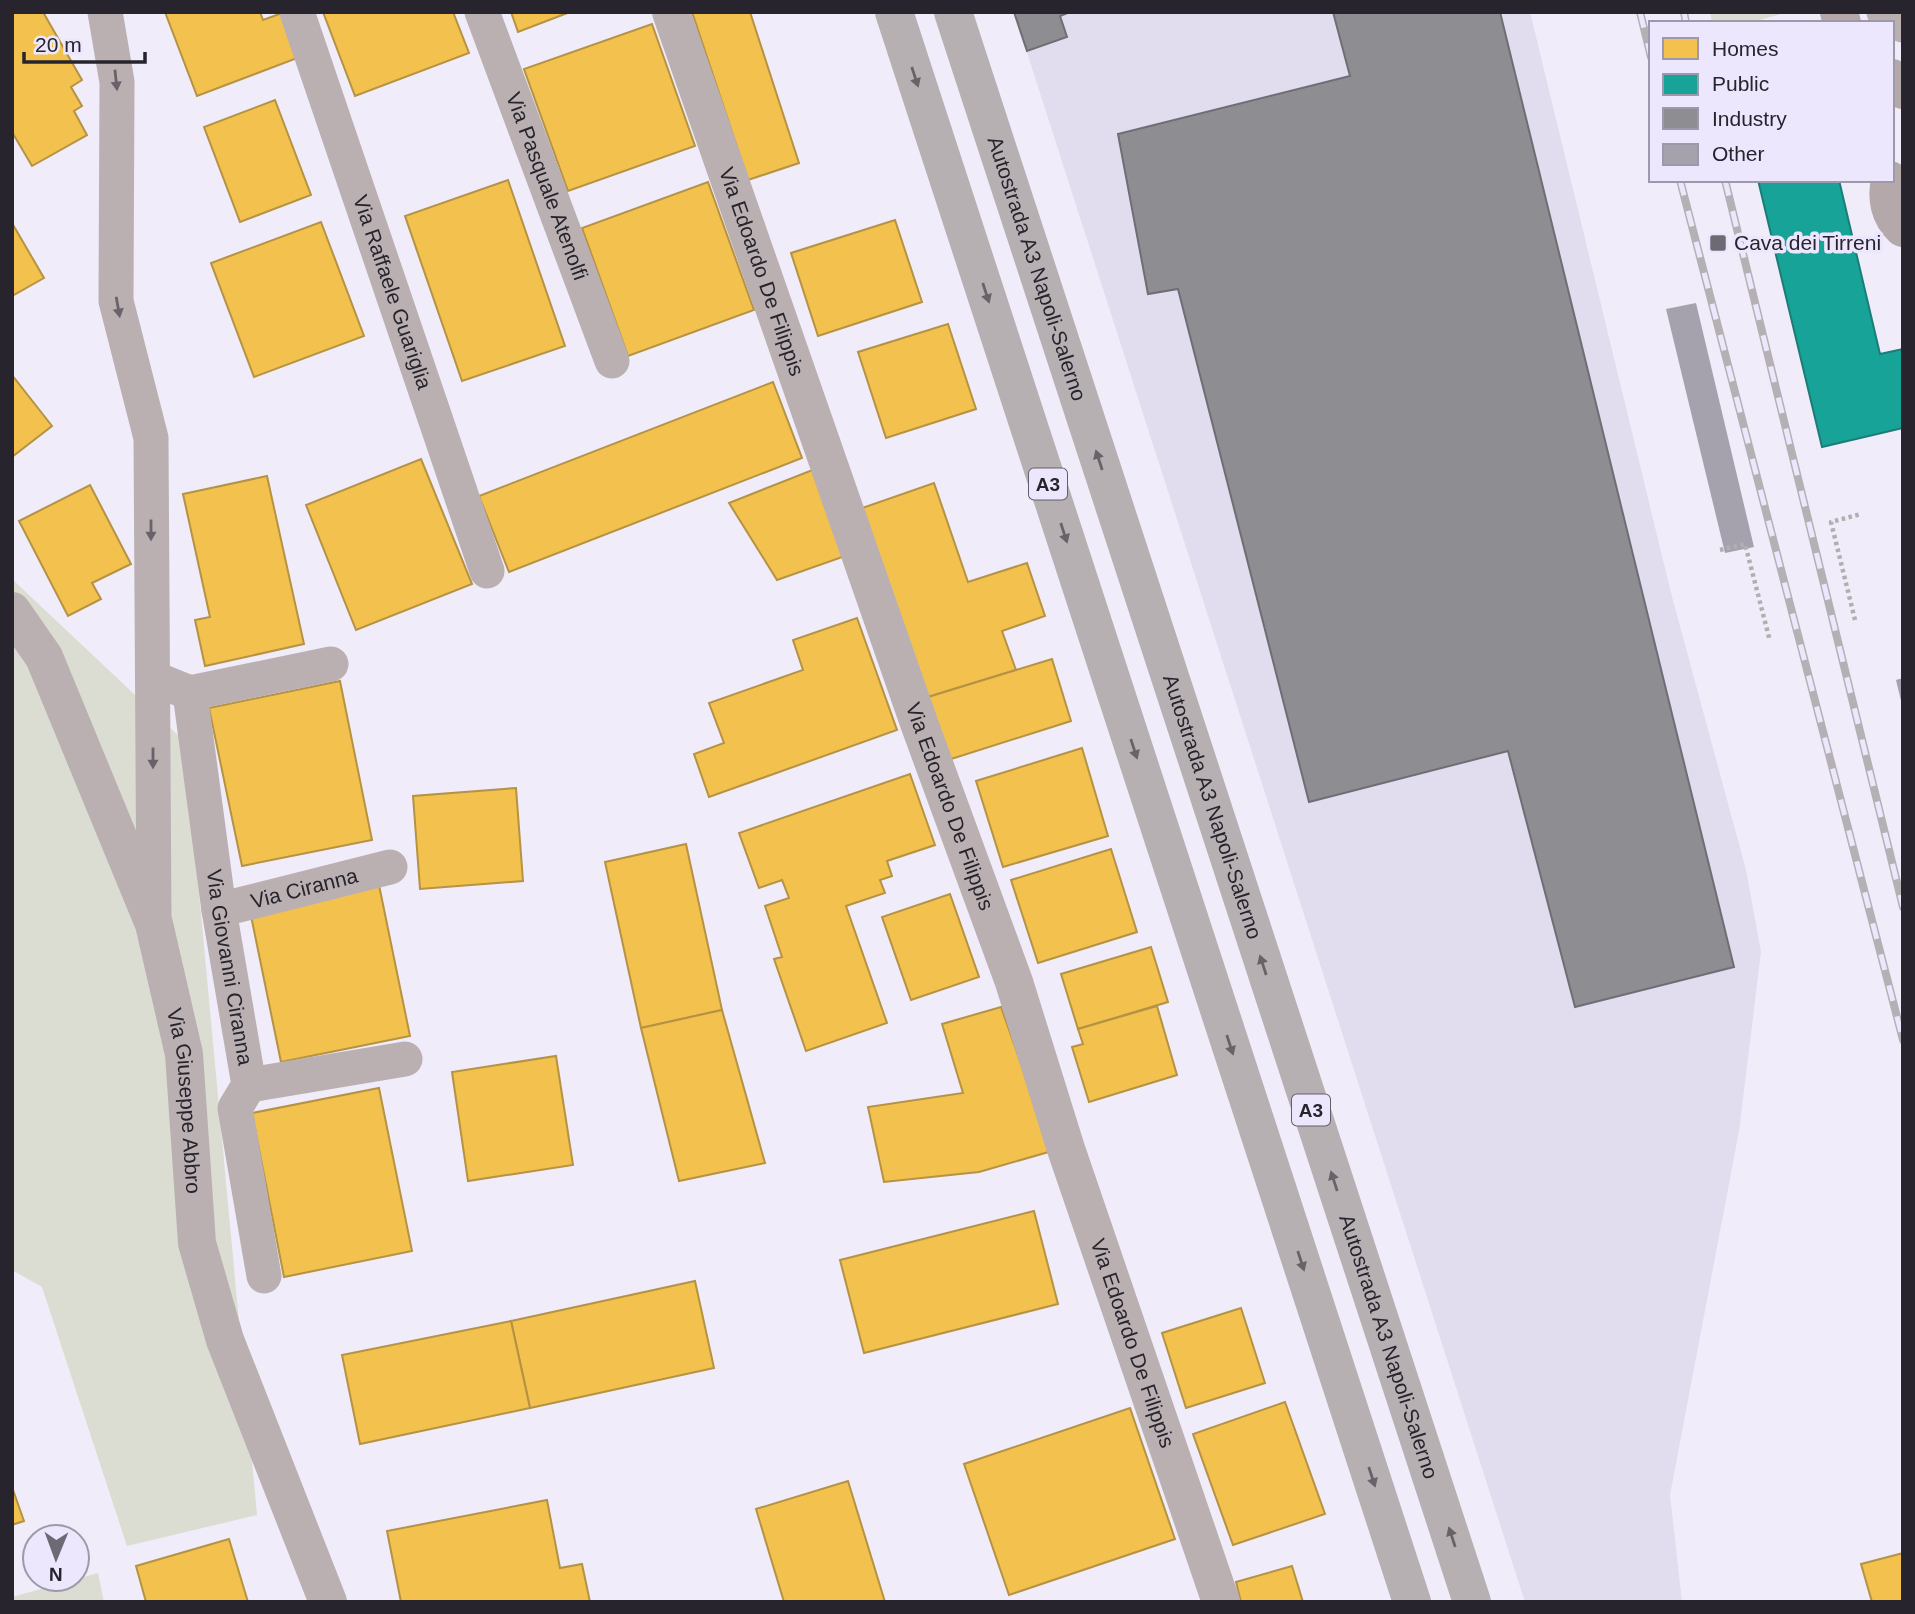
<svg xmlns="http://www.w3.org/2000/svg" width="1915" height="1614" font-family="Arial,sans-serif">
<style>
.industrial{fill:#e1dcee}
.green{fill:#dbddd2}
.homes{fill:#f2c14e;stroke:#b59244;stroke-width:2}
.public{fill:#17a398;stroke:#1c7d78;stroke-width:2}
.industry{fill:#8d8d92;stroke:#6e6e74;stroke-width:2}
.building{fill:#a5a1ad}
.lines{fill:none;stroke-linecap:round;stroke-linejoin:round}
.path{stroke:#b4aeb1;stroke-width:4.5;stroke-dasharray:3.5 3.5;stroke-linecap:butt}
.minor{stroke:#bab0b2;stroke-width:35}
.tertiary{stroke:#bab0b2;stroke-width:38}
.primary{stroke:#b4a8aa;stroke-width:38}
.motorway{stroke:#b7b0b3;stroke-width:38}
.rail-casing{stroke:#b5b0b4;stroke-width:8}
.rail{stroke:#ede7fe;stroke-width:5;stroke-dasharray:16;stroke-linecap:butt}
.oneway{fill:#686369}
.oneway2{fill:#696369}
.poi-dot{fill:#6d6a74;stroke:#ede7fe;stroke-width:2.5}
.labels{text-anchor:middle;stroke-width:7;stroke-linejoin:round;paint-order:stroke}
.shield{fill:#ede7fe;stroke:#625e6c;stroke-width:2}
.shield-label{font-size:19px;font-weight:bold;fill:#27242d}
.street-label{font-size:21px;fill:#27242d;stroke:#ede7fe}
.poi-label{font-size:21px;fill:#27242d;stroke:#ede7fe;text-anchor:start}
</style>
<rect width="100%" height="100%" fill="#f0ecf9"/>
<path class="industrial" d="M 1014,12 L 1530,12 L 1671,593 L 1746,870 L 1761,952 L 1739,1131 L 1670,1495 L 1682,1602 L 1525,1602 Z"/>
<g class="green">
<path d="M 1710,12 L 1788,12 L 1749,23 L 1712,23 Z"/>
<path d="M 12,579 L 185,742 L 257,1515 L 127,1546 L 42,1287 L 12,1270 Z"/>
<path d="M 98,1573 L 104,1602 L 12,1602 L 12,1597 Z"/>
</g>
<g class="homes">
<path d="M 12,12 L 43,12 L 82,80 L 71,87 L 82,106 L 74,111 L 87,135 L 32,166 L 12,132 Z"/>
<path d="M 165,12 L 260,12 L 263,20 L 282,13 L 300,57 L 197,96 Z"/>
<path d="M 323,12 L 453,12 L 469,53 L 355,96 Z"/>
<path d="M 511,12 L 570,12 L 518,32 Z"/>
<path d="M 692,12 L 750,12 L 799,163 L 748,180 Z"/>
<path d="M 652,24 L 695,146 L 568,191 L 524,69 Z"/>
<path d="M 275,100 L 311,195 L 240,222 L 204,127 Z"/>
<path d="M 508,180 L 565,346 L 462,381 L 405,216 Z"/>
<path d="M 708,182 L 754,310 L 628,356 L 582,228 Z"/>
<path d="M 895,220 L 922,302 L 818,336 L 791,253 Z"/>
<path d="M 321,222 L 364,336 L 254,377 L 211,263 Z"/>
<path d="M 12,223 L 44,278 L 12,296 Z"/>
<path d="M 948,324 L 976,409 L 886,438 L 858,352 Z"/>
<path d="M 12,375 L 52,426 L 12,457 Z"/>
<path d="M 773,382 L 802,458 L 509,572 L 479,496 Z"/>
<path d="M 421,459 L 472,584 L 356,630 L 306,505 Z"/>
<path d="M 820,467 L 851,554 L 777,580 L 729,503 Z"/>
<path d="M 267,476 L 304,644 L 205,666 L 195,620 L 210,617 L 183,494 Z"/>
<path d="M 934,483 L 968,582 L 1027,563 L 1045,616 L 1002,631 L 1016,670 L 928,697 L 862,508 Z"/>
<path d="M 90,485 L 131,564 L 92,583 L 101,599 L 68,616 L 19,521 Z"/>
<path d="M 857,618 L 897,730 L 709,797 L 694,754 L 724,743 L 709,703 L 803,670 L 793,640 Z"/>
<path d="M 1052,659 L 1071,721 L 948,760 L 928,697 Z"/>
<path d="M 340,681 L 372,840 L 242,866 L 209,708 Z"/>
<path d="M 1082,748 L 1108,836 L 1003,867 L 976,781 Z"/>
<path d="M 910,774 L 935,845 L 887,861 L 892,876 L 880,880 L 885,893 L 846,906 L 887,1023 L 806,1051 L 774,959 L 782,957 L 765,906 L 789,898 L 782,880 L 759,888 L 739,833 Z"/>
<path d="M 516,788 L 523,881 L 420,889 L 413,796 Z"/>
<path d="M 686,844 L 722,1010 L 641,1028 L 605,862 Z"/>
<path d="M 1111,849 L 1137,932 L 1038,963 L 1011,880 Z"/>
<path d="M 379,885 L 410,1036 L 281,1062 L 250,911 Z"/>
<path d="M 950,894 L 979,977 L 911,1000 L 882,917 Z"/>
<path d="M 1151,947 L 1168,1002 L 1078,1029 L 1061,974 Z"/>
<path d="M 1157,1006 L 1177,1075 L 1089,1102 L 1072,1047 L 1083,1044 L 1078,1029 Z"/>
<path d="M 1001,1007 L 1052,1151 L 979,1172 L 884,1182 L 868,1107 L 963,1093 L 942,1024 Z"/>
<path d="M 722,1010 L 765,1163 L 679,1181 L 641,1028 Z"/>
<path d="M 556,1056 L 573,1165 L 468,1181 L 452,1072 Z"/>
<path d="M 379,1088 L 412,1251 L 284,1277 L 252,1113 Z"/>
<path d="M 1034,1211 L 1058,1304 L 864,1353 L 840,1260 Z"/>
<path d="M 695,1281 L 714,1368 L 530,1408 L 511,1321 Z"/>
<path d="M 1241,1308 L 1265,1383 L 1186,1408 L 1162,1333 Z"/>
<path d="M 511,1321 L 530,1408 L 360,1444 L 342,1355 Z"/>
<path d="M 1285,1402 L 1325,1514 L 1233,1545 L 1193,1434 Z"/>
<path d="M 1130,1408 L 1175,1539 L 1009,1595 L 964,1464 Z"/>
<path d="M 848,1481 L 885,1602 L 784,1602 L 756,1509 Z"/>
<path d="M 12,1487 L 24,1521 L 12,1525 Z"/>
<path d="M 547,1500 L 560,1568 L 582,1564 L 590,1602 L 401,1602 L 387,1531 Z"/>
<path d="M 229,1539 L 248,1602 L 146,1602 L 136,1566 Z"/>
<path d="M 1903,1553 L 1903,1602 L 1872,1602 L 1861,1564 Z"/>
<path d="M 1292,1566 L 1303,1602 L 1241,1602 L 1236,1582 Z"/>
</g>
<path class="public" d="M 1758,180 L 1839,180 L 1880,354 L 1903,349 L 1903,428 L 1822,447 Z"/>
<g class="industry">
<path d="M 1014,12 L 1070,12 L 1060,16 L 1067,37 L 1027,51 Z"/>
<path d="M 1333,12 L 1500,12 L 1734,967 L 1575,1007 L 1508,751 L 1309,802 L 1178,289 L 1148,294 L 1118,134 L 1350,76 Z"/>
</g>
<g class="building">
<path d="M 1696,303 L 1754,547 L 1725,553 L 1666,309 Z"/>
<path d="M 1903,678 L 1903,705 L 1902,705 L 1896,680 Z"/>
</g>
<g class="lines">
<g class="path">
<path d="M 1720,550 L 1745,544 L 1770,641"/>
<path d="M 1855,620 L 1831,522 L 1861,514"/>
</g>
<g class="minor">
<path d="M 105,12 L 117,82 L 116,301 L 151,438 L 154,920"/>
<path id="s1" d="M 297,12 L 487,571"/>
<path id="s2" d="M 482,12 L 612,361"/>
<path d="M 1884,12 L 1903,25"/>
<path id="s3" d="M 153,678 L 190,693 L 219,910 L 249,1085 L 235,1108 L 264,1276"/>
<path d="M 190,693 L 331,664"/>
<path id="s4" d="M 219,910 L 390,867"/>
<path d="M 249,1085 L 405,1059"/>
</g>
<g class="tertiary">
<path id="s5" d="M 671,12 L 919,723 L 1014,982 L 1066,1149 L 1221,1602"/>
<path id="s6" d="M 12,611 L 44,657 L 154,924 L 184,1054 L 197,1243 L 225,1340 L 328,1602"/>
</g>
<g class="primary">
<path d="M 1839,12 L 1842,23"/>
<path d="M 1892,78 L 1903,90"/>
<path d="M 1890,180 C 1886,198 1889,215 1903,228"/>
</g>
<g class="motorway">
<path d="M 894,12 L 1412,1602"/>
<path id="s7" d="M 953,12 L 1472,1602"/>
</g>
<defs>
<g id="rail">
<path d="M 1640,12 L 1651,57"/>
<path d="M 1684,12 L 1686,23"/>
<path d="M 1680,180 L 1903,1040"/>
<path d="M 1725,180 L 1903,907"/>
</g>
</defs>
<use href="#rail" class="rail-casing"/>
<use href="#rail" class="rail"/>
</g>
<defs><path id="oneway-solid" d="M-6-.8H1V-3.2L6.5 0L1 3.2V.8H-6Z" transform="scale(1.75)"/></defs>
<g class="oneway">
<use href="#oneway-solid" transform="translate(915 77) rotate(72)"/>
<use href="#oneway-solid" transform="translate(986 293) rotate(72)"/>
<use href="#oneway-solid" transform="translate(1099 460) rotate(-108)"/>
<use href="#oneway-solid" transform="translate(1064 533) rotate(72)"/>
<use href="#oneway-solid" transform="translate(1134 749) rotate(72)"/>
<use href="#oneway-solid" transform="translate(1263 965) rotate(-108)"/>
<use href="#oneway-solid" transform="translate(1230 1045) rotate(72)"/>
<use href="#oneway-solid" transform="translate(1334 1181) rotate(-108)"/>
<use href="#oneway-solid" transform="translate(1301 1261) rotate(72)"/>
<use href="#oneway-solid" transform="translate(1372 1477) rotate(72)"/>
<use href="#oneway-solid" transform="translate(1452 1537) rotate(-108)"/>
</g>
<g class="oneway2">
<use href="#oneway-solid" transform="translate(116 80) rotate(84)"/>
<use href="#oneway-solid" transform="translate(118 307) rotate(80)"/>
<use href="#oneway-solid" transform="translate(151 530) rotate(90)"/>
<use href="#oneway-solid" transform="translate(153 758) rotate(90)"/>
</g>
<rect class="poi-dot" x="1709" y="234" width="18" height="18" rx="3.5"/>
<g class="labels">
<g class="shield">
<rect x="1029" y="468.5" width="38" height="31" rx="5"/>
<rect x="1292" y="1094.5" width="38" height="31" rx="5"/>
</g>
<g class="shield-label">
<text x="1048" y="491">A3</text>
<text x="1311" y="1117">A3</text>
</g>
<g class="street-label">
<text dy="7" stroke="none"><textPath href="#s2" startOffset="186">Via Pasquale Atenolfi</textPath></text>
<text dy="7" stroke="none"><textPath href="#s7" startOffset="270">Autostrada A3 Napoli-Salerno</textPath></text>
<text dy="7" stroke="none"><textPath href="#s5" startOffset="275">Via Edoardo De Filippis</textPath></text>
<text dy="7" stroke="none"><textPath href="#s1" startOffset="296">Via Raffaele Guariglia</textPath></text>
<text dy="7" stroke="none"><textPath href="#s5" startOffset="842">Via Edoardo De Filippis</textPath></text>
<text dy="7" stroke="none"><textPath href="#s7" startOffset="836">Autostrada A3 Napoli-Salerno</textPath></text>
<text dy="7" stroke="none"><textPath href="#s4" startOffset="88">Via Ciranna</textPath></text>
<text dy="7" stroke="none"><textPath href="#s3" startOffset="317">Via Giovanni Ciranna</textPath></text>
<text dy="7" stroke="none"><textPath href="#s6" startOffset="525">Via Giuseppe Abbro</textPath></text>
<text dy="7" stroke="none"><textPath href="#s5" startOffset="1409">Via Edoardo De Filippis</textPath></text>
<text dy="7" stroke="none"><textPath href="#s7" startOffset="1404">Autostrada A3 Napoli-Salerno</textPath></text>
</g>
<g class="poi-label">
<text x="1734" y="250">Cava dei Tirreni</text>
</g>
</g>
<rect width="1915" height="1614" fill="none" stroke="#27242d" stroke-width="28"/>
<rect x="1649" y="21" width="245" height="161" fill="#ede7fe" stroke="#9e99aa" stroke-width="2"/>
<rect x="1663" y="38" width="35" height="21" fill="#f2c14e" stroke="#9e99aa" stroke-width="2"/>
<text x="1712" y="56" font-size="21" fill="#27242d">Homes</text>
<rect x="1663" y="74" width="35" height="21" fill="#17a398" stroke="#9e99aa" stroke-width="2"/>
<text x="1712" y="91" font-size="21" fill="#27242d">Public</text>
<rect x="1663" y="108" width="35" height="21" fill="#8d8d92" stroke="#9e99aa" stroke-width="2"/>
<text x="1712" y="126" font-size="21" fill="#27242d">Industry</text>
<rect x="1663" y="144" width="35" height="21" fill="#a5a1ad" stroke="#9e99aa" stroke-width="2"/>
<text x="1712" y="161" font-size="21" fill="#27242d">Other</text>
<g transform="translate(56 1558) rotate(181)"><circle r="33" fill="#ede7fe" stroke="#9e99aa" stroke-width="2"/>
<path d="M0-5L12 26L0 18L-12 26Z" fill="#6d6a74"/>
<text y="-10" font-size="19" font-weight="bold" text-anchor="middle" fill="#27242d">N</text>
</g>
<path d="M24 52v10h121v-10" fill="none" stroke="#27242d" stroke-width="3.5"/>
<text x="35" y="52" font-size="21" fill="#27242d" stroke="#ede7fe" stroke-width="5" paint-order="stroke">20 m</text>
</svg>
